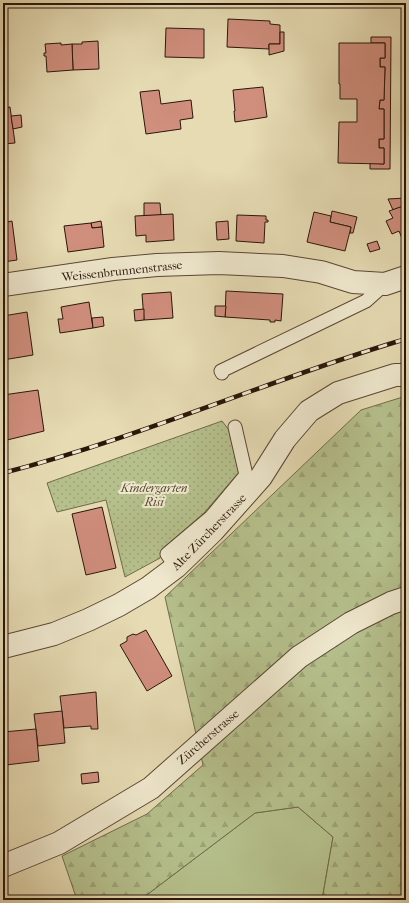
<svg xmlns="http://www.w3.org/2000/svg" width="409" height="903" font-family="'IM FELL French Canon',serif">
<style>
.grass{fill:#b5c08c;stroke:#706b4b}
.forest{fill:url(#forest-firs);stroke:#706b4b}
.park{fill:url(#park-dots);stroke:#706b4b}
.building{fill:#d08e7d;stroke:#2b160a}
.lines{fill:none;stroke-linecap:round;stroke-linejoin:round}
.service-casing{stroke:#5a4734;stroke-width:15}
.minor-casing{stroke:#5a4734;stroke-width:24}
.service{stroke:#efe8ce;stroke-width:13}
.minor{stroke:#efe8ce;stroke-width:22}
.rail-casing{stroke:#2b160a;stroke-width:4.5}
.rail{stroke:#efe8ce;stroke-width:3;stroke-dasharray:9;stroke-linecap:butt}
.labels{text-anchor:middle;stroke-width:4;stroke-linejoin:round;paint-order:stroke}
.street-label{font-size:12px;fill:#2b160a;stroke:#efe8ce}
.park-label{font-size:12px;font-style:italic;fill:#544931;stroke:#efe8ce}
</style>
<defs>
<pattern id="forest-firs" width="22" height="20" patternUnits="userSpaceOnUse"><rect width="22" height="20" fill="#b5c08c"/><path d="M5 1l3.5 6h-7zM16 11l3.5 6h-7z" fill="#9ca477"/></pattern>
<pattern id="park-dots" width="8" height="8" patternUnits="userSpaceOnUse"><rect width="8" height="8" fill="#b5c08c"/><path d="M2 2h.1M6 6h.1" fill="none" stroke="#9ca477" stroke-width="1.8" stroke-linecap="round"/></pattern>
</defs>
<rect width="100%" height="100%" fill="#e6dbb3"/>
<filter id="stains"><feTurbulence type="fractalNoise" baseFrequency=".005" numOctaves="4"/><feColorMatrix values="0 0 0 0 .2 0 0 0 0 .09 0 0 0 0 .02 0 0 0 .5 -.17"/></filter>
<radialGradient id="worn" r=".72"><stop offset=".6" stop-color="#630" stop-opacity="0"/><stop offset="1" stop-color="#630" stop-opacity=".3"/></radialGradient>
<path class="grass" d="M 298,807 L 333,837 L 322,900 L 140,900 L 255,813 Z"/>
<path class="forest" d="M 406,396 L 406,900 L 322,900 L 333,837 L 298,807 L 255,813 L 140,900 L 77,900 L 62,856 L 147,814 L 203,765 L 165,597 L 361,410 Z"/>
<path class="park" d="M 222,421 L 229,430 L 239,472 L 204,513 L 162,549 L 160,558 L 125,577 L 106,500 L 57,512 L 47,483 Z"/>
<g class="building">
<path d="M 228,19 L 270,21 L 270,24 L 280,25 L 280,44 L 269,44 L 269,49 L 227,47 Z"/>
<path d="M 166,28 L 204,29 L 204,58 L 165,57 Z"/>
<path d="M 280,32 L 284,32 L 284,51 L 269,55 L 269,44 L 280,44 Z"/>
<path d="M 371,37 L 391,37 L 390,169 L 370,169 L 370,163 L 384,164 L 384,148 L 379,148 L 379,139 L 384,139 L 384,109 L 379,109 L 380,100 L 384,100 L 385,67 L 380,67 L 380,58 L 385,58 L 385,43 L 371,43 Z"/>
<path d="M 98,41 L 99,69 L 73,70 L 72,44 L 82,44 L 82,42 Z"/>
<path d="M 61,43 L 61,45 L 72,44 L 73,70 L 47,72 L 46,56 L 44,56 L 44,53 L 46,53 L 45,44 Z"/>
<path d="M 339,43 L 385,43 L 385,58 L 380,58 L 380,67 L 385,67 L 384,100 L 380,100 L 379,109 L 384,109 L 384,139 L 379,139 L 379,148 L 384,148 L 384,164 L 338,163 L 339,122 L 357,122 L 357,99 L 340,99 L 340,84 L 339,84 Z"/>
<path d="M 263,87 L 267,117 L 235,122 L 234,111 L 235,111 L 233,90 Z"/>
<path d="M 159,90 L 161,104 L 191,100 L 193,118 L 180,120 L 181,129 L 146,134 L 140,92 Z"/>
<path d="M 10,107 L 15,143 L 3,144 L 3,108 Z"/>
<path d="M 21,115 L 22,127 L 13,129 L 11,116 Z"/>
<path d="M 406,198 L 406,205 L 393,210 L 388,199 Z"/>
<path d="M 144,203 L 160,203 L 161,215 L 144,216 Z"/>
<path d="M 406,205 L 406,248 L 399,231 L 392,234 L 386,221 L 393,218 L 389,211 Z"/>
<path d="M 332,211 L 357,217 L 353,233 L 350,233 L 351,227 L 330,222 Z"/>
<path d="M 314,212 L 331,216 L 330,222 L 351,227 L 345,251 L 307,242 Z"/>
<path d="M 173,214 L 174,240 L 146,242 L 146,235 L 136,236 L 135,216 Z"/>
<path d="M 237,215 L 266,216 L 266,220 L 268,220 L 268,222 L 265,222 L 264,243 L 236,241 Z"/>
<path d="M 12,221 L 17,260 L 3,262 L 3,223 Z"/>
<path d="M 101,221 L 102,227 L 92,228 L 91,223 Z"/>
<path d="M 228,221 L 229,239 L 217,240 L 216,222 Z"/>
<path d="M 91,223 L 92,228 L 102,227 L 104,247 L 68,252 L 64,226 Z"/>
<path d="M 377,241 L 380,249 L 370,252 L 367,244 Z"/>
<path d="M 226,291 L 283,294 L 281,321 L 275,320 L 275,322 L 270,322 L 270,320 L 225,317 Z"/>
<path d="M 171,292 L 173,318 L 144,320 L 142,294 Z"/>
<path d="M 89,302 L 93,328 L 60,333 L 58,319 L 63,319 L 61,307 Z"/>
<path d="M 215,306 L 226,306 L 225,317 L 215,316 Z"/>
<path d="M 144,309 L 144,320 L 135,321 L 134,310 Z"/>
<path d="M 27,312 L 33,355 L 3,360 L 3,316 Z"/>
<path d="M 103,317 L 104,326 L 93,328 L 92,318 Z"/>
<path d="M 38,390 L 44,431 L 3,441 L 3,395 Z"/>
<path d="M 102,507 L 116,568 L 86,575 L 72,514 Z"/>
<path d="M 146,630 L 172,676 L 147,691 L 120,645 L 127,641 L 127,637 L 133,634 L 136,635 Z"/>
<path d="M 96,692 L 98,729 L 91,729 L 91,726 L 64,728 L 60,696 Z"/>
<path d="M 62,711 L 65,743 L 38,746 L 34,714 Z"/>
<path d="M 36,729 L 39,761 L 6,765 L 4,748 L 3,748 L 3,732 Z"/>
<path d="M 98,772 L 99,782 L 82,784 L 81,774 Z"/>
</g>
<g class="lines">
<defs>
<g id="service">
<path d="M 222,373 L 221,371 L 366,301 L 385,284"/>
<path d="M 176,567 L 167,554 L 211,517 L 246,475 L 235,427"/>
</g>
<g id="minor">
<path d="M 3,285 L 113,269 L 157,265 L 219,263 L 283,266 L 321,272 L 353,282 L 385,284 L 406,277"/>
<path d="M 3,647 L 54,634 L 88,620 L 119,605 L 148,588 L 176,567 L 213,531 L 261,477 L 285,439 L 309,411 L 338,393 L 395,375 L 406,375"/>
<path d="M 3,866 L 59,843 L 151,788 L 299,657 L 351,623 L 391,603 L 406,598"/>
</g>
</defs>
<use href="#service" class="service-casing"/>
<use href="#minor" class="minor-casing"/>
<use href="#service" class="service"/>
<use href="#minor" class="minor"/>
<defs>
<path id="rail" d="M 3,473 C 119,443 229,397 343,359 C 364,352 385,345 406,339"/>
</defs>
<use href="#rail" class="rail-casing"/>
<use href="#rail" class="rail"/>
</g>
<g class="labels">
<g class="street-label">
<text transform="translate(122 271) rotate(-6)" y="4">Weissenbrunnenstrasse</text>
<text transform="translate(209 532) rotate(-46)" y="4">Alte Zürcherstrasse</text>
<text transform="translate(208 737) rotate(-41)" y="4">Zürcherstrasse</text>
</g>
<g class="park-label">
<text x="154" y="492">Kindergarten<tspan x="154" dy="14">Risi</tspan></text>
</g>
</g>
<rect width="409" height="903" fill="none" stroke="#e6dbb3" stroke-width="16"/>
<rect x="4" y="4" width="401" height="895" fill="none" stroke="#2b160a" stroke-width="2"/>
<rect x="8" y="8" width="393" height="887" fill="none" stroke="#2b160a"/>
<rect width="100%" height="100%" filter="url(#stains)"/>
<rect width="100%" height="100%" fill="url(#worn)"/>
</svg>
